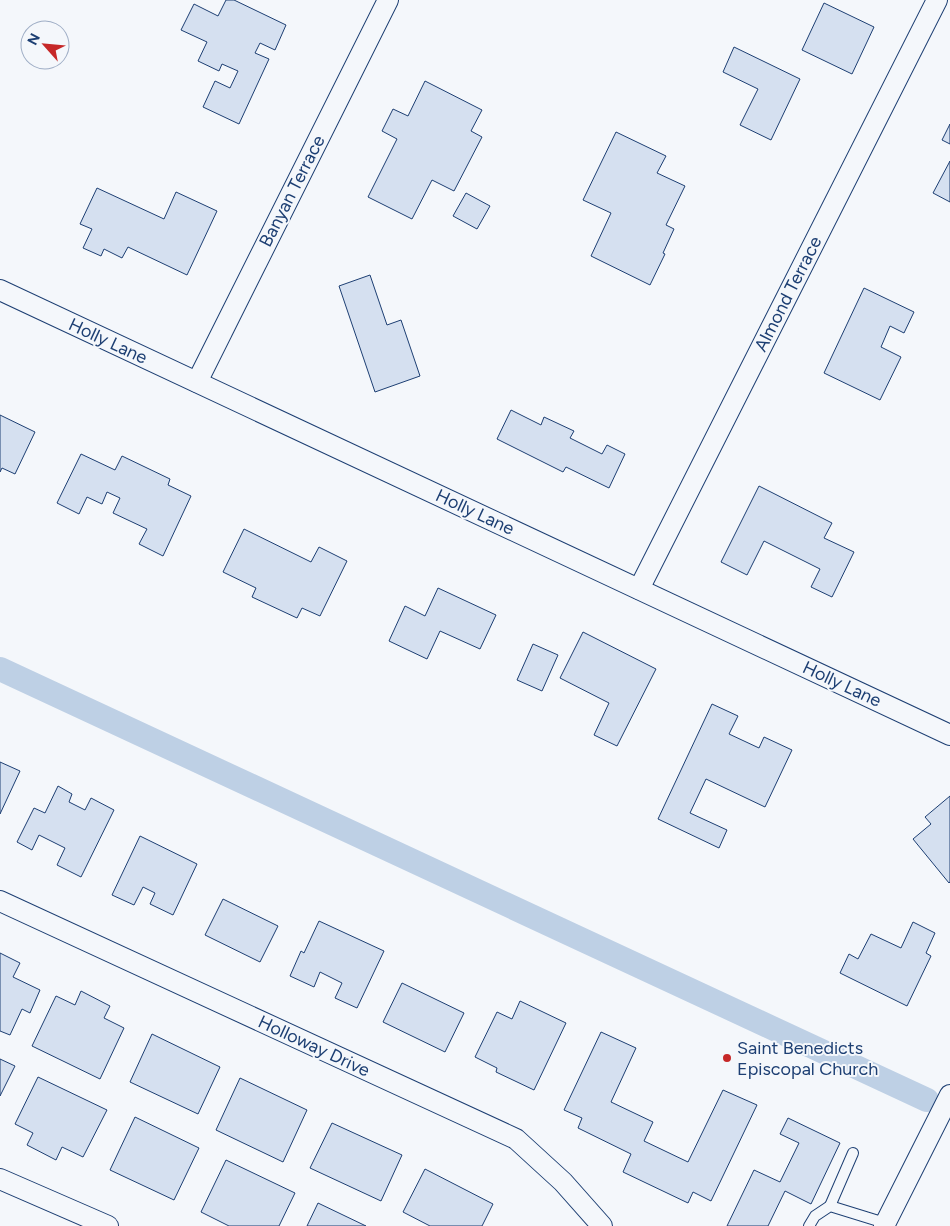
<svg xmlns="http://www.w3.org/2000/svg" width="950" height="1226" font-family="Figtree,sans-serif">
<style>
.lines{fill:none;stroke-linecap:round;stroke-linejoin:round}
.canal{stroke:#bed0e5;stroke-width:24}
.building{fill:#d5e0f0;stroke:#1d3f73}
.lane-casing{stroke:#1d3f73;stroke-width:12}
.street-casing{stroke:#1d3f73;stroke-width:22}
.lane{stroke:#f4f7fb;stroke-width:10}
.street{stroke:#f4f7fb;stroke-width:20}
.poi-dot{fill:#c62828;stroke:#f4f7fb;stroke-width:2}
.labels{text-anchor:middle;stroke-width:4;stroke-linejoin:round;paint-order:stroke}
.street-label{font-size:18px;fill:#1d3f73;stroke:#f4f7fb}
.poi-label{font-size:18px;fill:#1d3f73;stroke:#f4f7fb;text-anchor:start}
</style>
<rect width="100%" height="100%" fill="#f4f7fb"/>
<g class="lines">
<path class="canal" d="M 0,669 L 927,1100"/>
</g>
<g class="building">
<path d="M 226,0 L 234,0 L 286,25 L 275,50 L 260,43 L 255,53 L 269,59 L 239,124 L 203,107 L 215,81 L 230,88 L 238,71 L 222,64 L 219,71 L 198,61 L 207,42 L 181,30 L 194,4 L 218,16 Z"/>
<path d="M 824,3 L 874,27 L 852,74 L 802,50 Z"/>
<path d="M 734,47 L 800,79 L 771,140 L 740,125 L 758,89 L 723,72 Z"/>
<path d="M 425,81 L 482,110 L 471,131 L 482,137 L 454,191 L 432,180 L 412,219 L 368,197 L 397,139 L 382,131 L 393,109 L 408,116 Z"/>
<path d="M 950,124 L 950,144 L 942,140 Z"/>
<path d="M 616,132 L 666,156 L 657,173 L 685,186 L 666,225 L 674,229 L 663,253 L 665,254 L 650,285 L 591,256 L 611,213 L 583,200 Z"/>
<path d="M 950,161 L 950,202 L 933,193 Z"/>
<path d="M 97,188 L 164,219 L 176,192 L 217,211 L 187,275 L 128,247 L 122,258 L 104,249 L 101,256 L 83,248 L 92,229 L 80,224 Z"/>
<path d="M 466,193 L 490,206 L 477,229 L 453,216 Z"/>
<path d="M 370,275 L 387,325 L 401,320 L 420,376 L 375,392 L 339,286 Z"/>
<path d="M 864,288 L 914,312 L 904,333 L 890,326 L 881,347 L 901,357 L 880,400 L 824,373 Z"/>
<path d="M 511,410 L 541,425 L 544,417 L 574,431 L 570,438 L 602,454 L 607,445 L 625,454 L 609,488 L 566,467 L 563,472 L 497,439 Z"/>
<path d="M 0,415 L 35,432 L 15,474 L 2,468 L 0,472 Z"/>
<path d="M 81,454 L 115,470 L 122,456 L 170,479 L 168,485 L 191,496 L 163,556 L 139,544 L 147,529 L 113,513 L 120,498 L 107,492 L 102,504 L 87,497 L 79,514 L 57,503 Z"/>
<path d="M 759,486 L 832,523 L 824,538 L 854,552 L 832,597 L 811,587 L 820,569 L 764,541 L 747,575 L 721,562 Z"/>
<path d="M 244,529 L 311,562 L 319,547 L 347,561 L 320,616 L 302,608 L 297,618 L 252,597 L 256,588 L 223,572 Z"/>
<path d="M 438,588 L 496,615 L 480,649 L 440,631 L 427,659 L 389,641 L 405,606 L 425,616 Z"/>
<path d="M 583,632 L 656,669 L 617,746 L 594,735 L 609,703 L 560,678 Z"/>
<path d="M 533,644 L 558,655 L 542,691 L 517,680 Z"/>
<path d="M 712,704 L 738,716 L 729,734 L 759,748 L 764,737 L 792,750 L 765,807 L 706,779 L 690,813 L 727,830 L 719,848 L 658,819 Z"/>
<path d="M 0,762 L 20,771 L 0,814 Z"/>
<path d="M 58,786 L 72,794 L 69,802 L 85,810 L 91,798 L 114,810 L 81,877 L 57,865 L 65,848 L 39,835 L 32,850 L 17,842 L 34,808 L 45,813 Z"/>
<path d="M 950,796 L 950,882 L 949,883 L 913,839 L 931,824 L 925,817 Z"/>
<path d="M 140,836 L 197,864 L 173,915 L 150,904 L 155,893 L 143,887 L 134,905 L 112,895 Z"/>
<path d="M 223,899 L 278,926 L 260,962 L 205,935 Z"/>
<path d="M 319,921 L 384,951 L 357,1008 L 335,998 L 342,983 L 320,972 L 314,987 L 290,976 L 301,951 L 304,953 Z"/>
<path d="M 913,922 L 935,933 L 926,953 L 931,956 L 907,1006 L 840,973 L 849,954 L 858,959 L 871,934 L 901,948 Z"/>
<path d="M 0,953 L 20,963 L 13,977 L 40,990 L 30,1013 L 22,1009 L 10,1035 L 0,1031 Z"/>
<path d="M 402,983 L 464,1013 L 445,1052 L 383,1022 Z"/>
<path d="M 81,991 L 110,1006 L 104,1018 L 124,1028 L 100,1079 L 32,1046 L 56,996 L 75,1005 Z"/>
<path d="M 520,1001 L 566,1023 L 534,1090 L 496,1072 L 497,1068 L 475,1057 L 497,1012 L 512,1019 Z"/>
<path d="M 601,1032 L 636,1048 L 611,1102 L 653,1122 L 644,1141 L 688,1162 L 723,1090 L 757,1105 L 711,1201 L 693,1192 L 688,1203 L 623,1172 L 631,1154 L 578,1128 L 582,1118 L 564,1110 Z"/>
<path d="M 152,1034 L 220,1067 L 198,1114 L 130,1082 Z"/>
<path d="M 0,1059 L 15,1066 L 0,1096 Z"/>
<path d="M 38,1077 L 107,1110 L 83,1157 L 62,1147 L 56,1160 L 27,1145 L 33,1133 L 15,1124 Z"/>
<path d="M 240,1078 L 307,1110 L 283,1162 L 216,1130 Z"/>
<path d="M 135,1117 L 199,1148 L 174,1200 L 110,1170 Z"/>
<path d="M 788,1118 L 840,1143 L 811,1204 L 785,1191 L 768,1226 L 727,1226 L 754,1170 L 780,1182 L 799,1143 L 780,1134 Z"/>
<path d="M 332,1123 L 402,1155 L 381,1201 L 310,1168 Z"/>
<path d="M 226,1160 L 295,1193 L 279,1226 L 229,1226 L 201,1212 Z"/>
<path d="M 425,1169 L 493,1204 L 482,1226 L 430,1226 L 403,1212 Z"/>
<path d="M 318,1203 L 366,1226 L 307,1226 Z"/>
</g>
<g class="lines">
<defs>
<g id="lane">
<path d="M 830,1206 L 853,1153"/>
<path d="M 809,1226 L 815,1216 L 830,1206 L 885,1223"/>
</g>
<g id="street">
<path d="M 0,290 L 950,735"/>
<path d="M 197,382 L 388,0"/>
<path d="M 639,589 L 937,0"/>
<path d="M 0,901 L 516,1139 L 563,1182 L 602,1226"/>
<path d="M 0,1179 L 108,1226"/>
<path d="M 884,1226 L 950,1095"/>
</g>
</defs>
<use href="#lane" class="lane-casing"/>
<use href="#street" class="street-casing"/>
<use href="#lane" class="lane"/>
<use href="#street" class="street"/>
</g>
<circle class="poi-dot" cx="727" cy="1058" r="5"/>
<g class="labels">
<g class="street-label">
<text transform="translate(292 191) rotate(-63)" y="6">Banyan Terrace</text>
<text transform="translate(788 294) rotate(-63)" y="6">Almond Terrace</text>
<text transform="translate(108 341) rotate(25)" y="6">Holly Lane</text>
<text transform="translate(475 512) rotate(25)" y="6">Holly Lane</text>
<text transform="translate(842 684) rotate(25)" y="6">Holly Lane</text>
<text transform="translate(314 1046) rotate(25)" y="6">Holloway Drive</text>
</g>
<g class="poi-label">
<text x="737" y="1054">Saint Benedicts<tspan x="737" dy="21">Episcopal Church</tspan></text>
</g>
</g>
<g transform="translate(45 45) rotate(297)"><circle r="24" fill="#f4f7fb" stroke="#9eadc5"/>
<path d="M0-4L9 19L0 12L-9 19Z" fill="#c62828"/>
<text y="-8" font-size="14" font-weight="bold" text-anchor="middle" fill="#1d3f73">N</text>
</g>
</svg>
